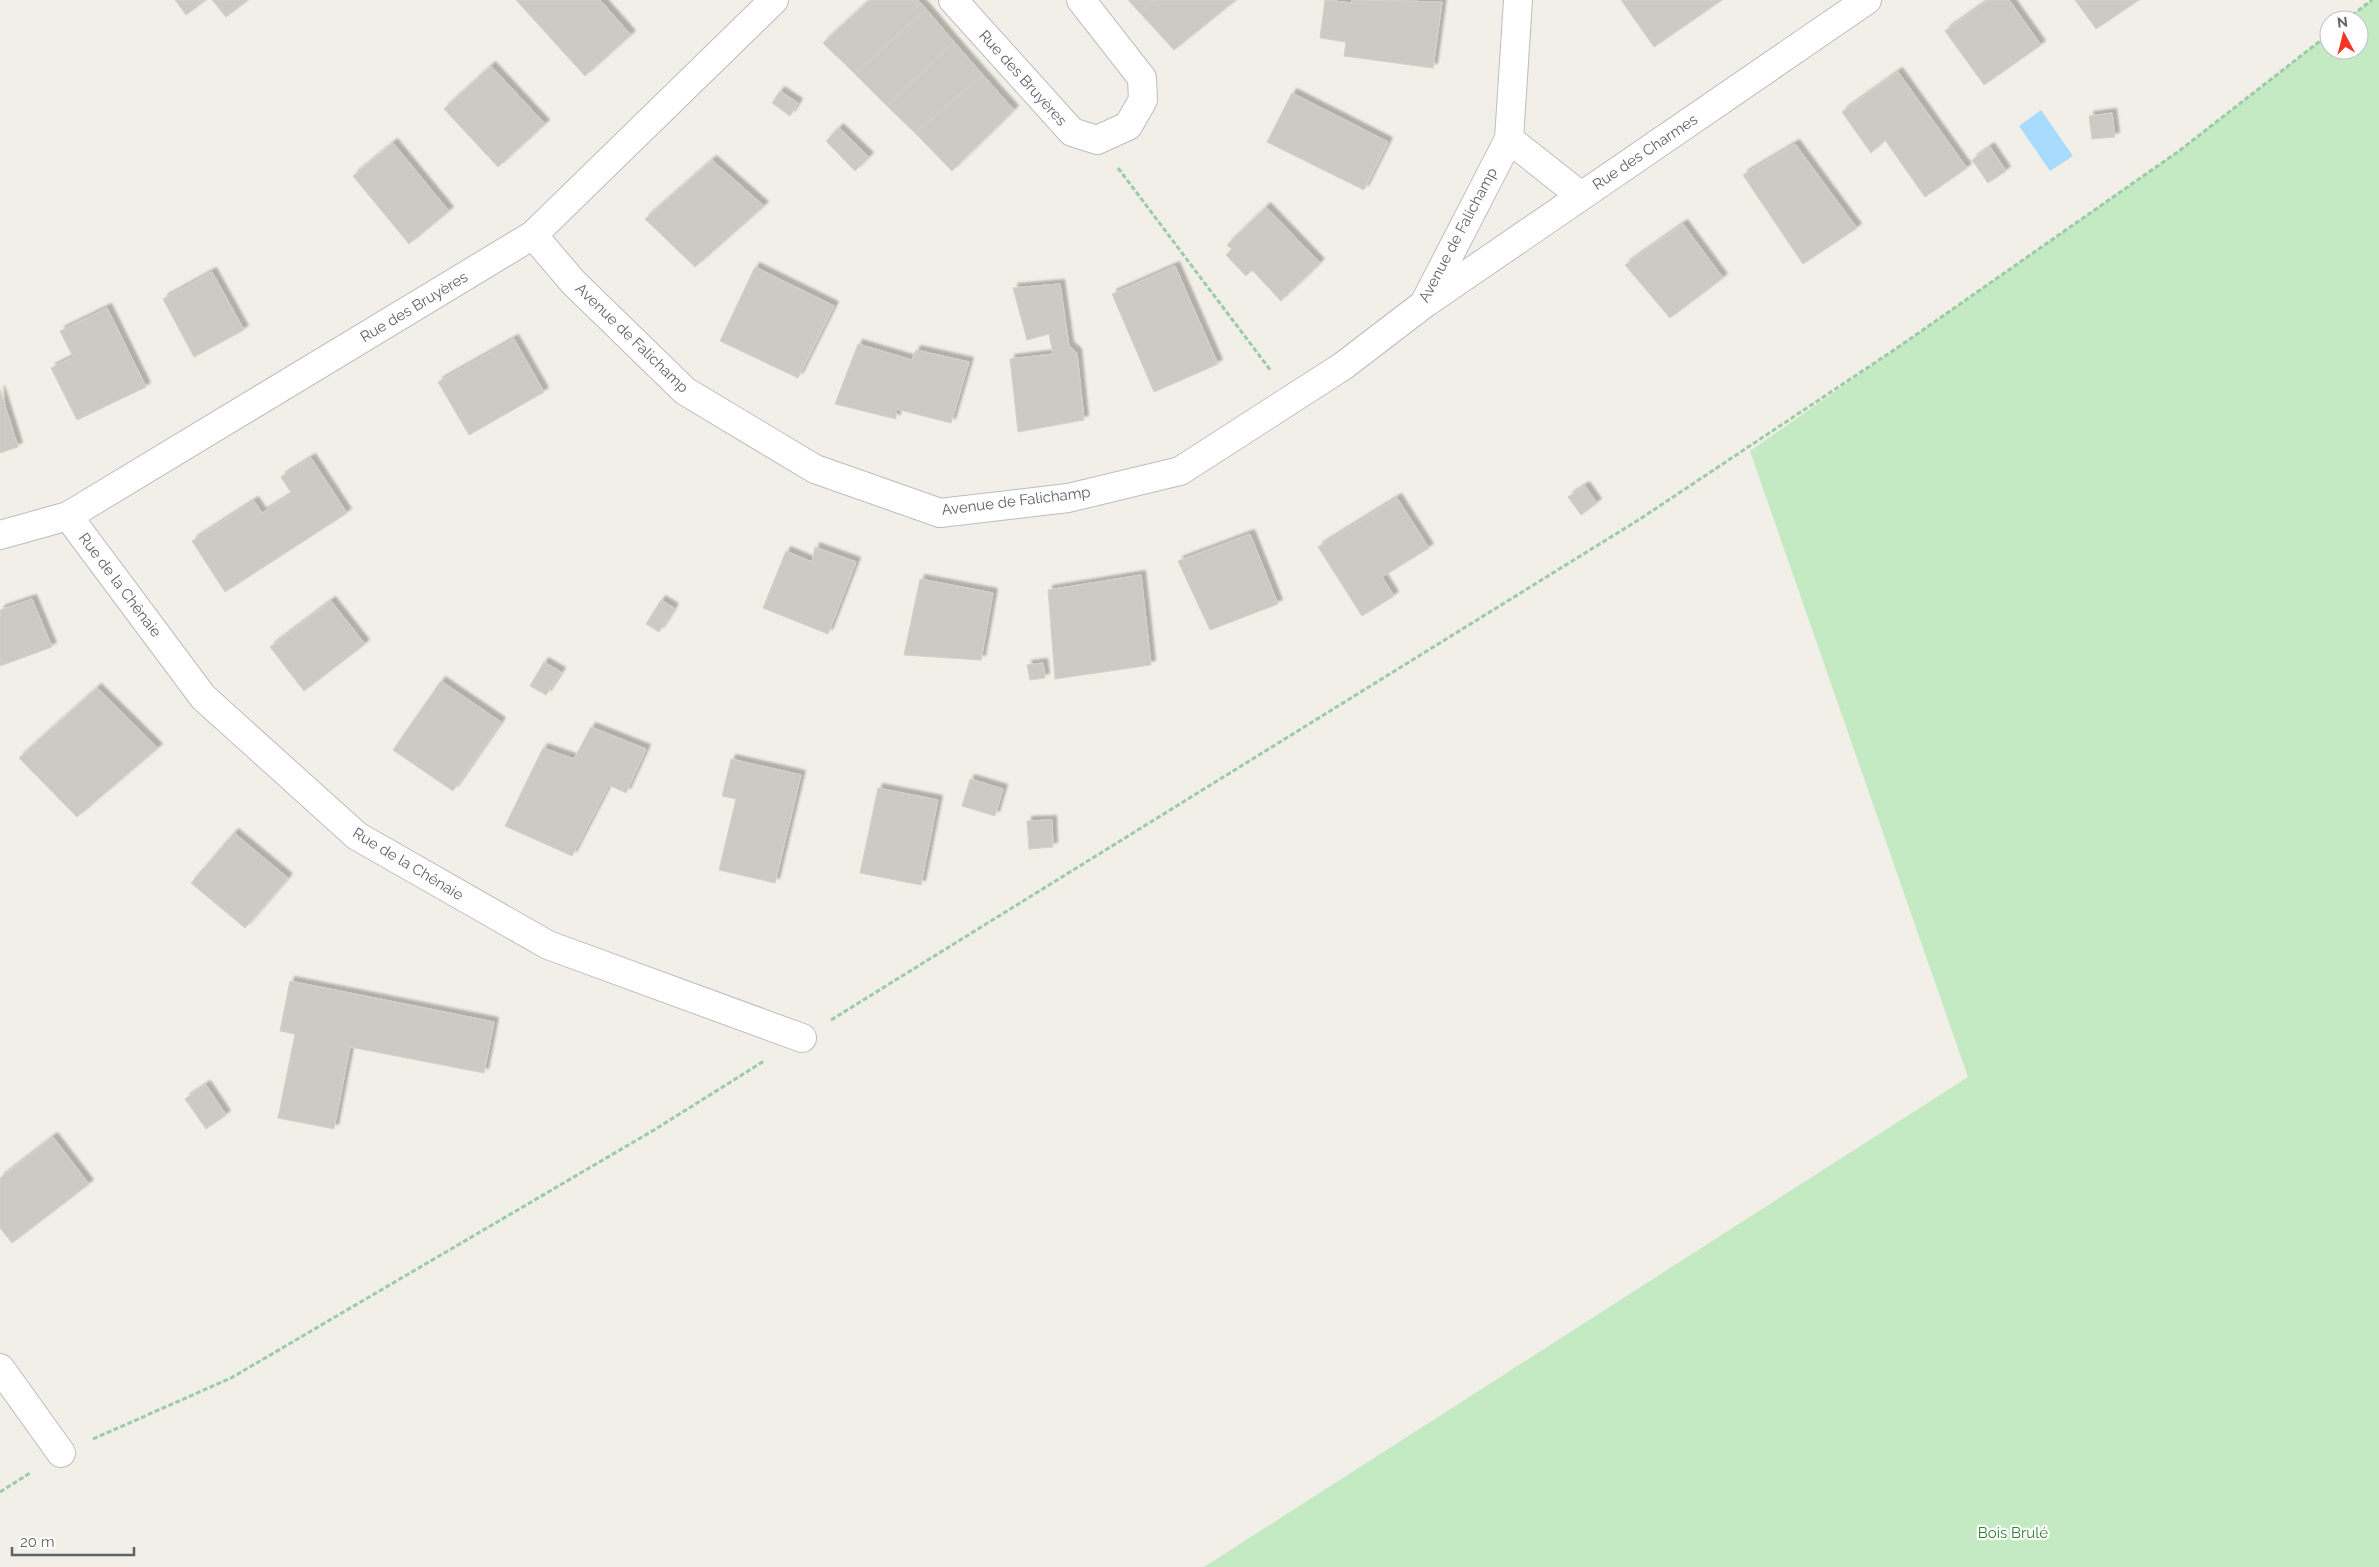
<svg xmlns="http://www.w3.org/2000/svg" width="2379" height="1567" font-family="Raleway,sans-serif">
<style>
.green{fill:#c3eac2}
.water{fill:#a9dbff}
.building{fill:#cccac4;stroke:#d7d1c4;filter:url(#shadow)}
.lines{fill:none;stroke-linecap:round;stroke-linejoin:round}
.minor-casing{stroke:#b9bdc1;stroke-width:30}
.path{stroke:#9acca8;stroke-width:3;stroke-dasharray:5 2.5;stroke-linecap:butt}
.minor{stroke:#fff;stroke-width:28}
.labels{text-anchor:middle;stroke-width:4.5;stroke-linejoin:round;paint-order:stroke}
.street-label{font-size:15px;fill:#5e6368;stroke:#fff}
.park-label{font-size:15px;fill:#2f8631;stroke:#fff}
</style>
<defs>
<filter id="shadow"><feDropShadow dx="4.5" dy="-4.5" stdDeviation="1" flood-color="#0004"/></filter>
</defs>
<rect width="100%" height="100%" fill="#f1efe7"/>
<path class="green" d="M 2372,0 L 2379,0 L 2379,1567 L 1204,1567 L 1968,1077 L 1750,451 L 2179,151 L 2329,34 L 2329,50 L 2359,50 L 2359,20 L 2346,20 Z"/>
<path class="water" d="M 2041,110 L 2073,156 L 2050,171 L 2019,126 Z"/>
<g class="building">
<path d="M 175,0 L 206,0 L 186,15 Z"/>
<path d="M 212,0 L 248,0 L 226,17 Z"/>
<path d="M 516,0 L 600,0 L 631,35 L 585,76 Z"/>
<path d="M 870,0 L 918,0 L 926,9 L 855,74 L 823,43 Z"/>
<path d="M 1128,0 L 1155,0 L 1140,13 Z"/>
<path d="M 1155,0 L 1236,0 L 1174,50 L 1140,13 Z"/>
<path d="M 1325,0 L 1351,3 L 1352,0 L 1442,2 L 1433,68 L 1344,56 L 1346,42 L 1320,38 Z"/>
<path d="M 1621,0 L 1722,0 L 1654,47 Z"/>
<path d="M 1989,0 L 2009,0 L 2041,45 L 1984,85 L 1945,31 Z"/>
<path d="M 2075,0 L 2139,0 L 2096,29 Z"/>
<path d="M 926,9 L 954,42 L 887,106 L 855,74 Z"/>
<path d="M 954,42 L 983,75 L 915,133 L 887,106 Z"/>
<path d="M 491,66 L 545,124 L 498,167 L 444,109 Z"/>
<path d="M 1898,72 L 1967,168 L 1925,197 L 1885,140 L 1871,153 L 1842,112 Z"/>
<path d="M 983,75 L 1014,110 L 952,171 L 915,133 Z"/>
<path d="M 780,91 L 798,103 L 790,116 L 772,103 Z"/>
<path d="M 1292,93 L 1388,142 L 1364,190 L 1267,142 Z"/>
<path d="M 2112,113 L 2115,137 L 2092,139 L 2089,116 Z"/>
<path d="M 839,128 L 869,157 L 855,171 L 826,141 Z"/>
<path d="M 393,143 L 449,211 L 409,244 L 353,176 Z"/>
<path d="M 1795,144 L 1857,228 L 1803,264 L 1743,175 Z"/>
<path d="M 1990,147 L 2006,171 L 1988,183 L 1972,160 Z"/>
<path d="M 712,160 L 764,206 L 695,267 L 645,219 Z"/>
<path d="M 1266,207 L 1320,263 L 1281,301 L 1252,270 L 1246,276 L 1226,255 L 1232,249 L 1227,245 Z"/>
<path d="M 1683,224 L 1723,278 L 1670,318 L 1625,265 Z"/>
<path d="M 1175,266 L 1218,364 L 1154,392 L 1112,294 Z"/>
<path d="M 755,267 L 834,306 L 798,378 L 720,341 Z"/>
<path d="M 212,272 L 244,330 L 194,357 L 163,299 Z"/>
<path d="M 1060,284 L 1069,346 L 1077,353 L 1084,420 L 1018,432 L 1010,359 L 1053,354 L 1049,334 L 1027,340 L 1013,288 Z"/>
<path d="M 107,308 L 146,387 L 77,420 L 51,368 L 73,357 L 60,331 Z"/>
<path d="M 514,339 L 544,392 L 469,435 L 438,382 Z"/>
<path d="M 858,344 L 912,360 L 916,350 L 969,362 L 951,423 L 896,409 L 896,419 L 835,404 Z"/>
<path d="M 0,390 L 18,447 L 0,453 Z"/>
<path d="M 311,458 L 347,513 L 225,592 L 192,541 L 254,501 L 262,513 L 292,494 L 281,477 Z"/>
<path d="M 1585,486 L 1597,503 L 1581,515 L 1568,497 Z"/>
<path d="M 1397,498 L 1429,548 L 1382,577 L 1394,596 L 1362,616 L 1318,547 Z"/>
<path d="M 1250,534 L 1278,604 L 1210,630 L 1178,561 Z"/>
<path d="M 815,547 L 856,562 L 828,634 L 763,608 L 786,551 L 812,562 Z"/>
<path d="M 1141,575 L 1151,665 L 1055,679 L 1048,590 Z"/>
<path d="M 920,579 L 993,593 L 981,660 L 904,655 Z"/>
<path d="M 32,599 L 52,647 L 0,666 L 0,610 Z"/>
<path d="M 661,600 L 674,608 L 659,632 L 646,624 Z"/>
<path d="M 331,601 L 365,644 L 304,691 L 270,647 Z"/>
<path d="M 544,662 L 561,672 L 546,695 L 530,686 Z"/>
<path d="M 1043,663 L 1045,678 L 1030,680 L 1027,665 Z"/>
<path d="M 441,681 L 501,722 L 453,791 L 393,750 Z"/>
<path d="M 97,688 L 158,748 L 77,817 L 19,758 Z"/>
<path d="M 591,727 L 646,749 L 626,793 L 609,785 L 572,856 L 505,826 L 543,748 L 574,759 Z"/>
<path d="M 731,759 L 801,775 L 775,883 L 719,870 L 736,799 L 722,796 Z"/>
<path d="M 970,779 L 1003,789 L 995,816 L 962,806 Z"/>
<path d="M 878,788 L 938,800 L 921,885 L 860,873 Z"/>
<path d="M 1052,820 L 1053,847 L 1029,849 L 1027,821 Z"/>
<path d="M 234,833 L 288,878 L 245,928 L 191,883 Z"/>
<path d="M 290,981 L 494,1022 L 484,1073 L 350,1047 L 334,1129 L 278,1118 L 295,1034 L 280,1031 Z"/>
<path d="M 206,1085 L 226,1115 L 206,1129 L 185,1099 Z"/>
<path d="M 53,1137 L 89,1184 L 12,1243 L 0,1228 L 0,1178 Z"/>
</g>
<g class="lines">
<defs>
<g id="minor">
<path d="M 953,0 L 1072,132 L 1097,140 L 1128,126 L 1143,100 L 1142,78 L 1081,0"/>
<path d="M 1509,139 L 1581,196"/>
<path d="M 533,235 L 573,282 L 685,391 L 815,469 L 940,513 L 1068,498 L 1180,471 L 1343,366 L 1424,304 L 1509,139 L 1518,0"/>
<path d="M 1427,302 L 1867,0"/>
<path d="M 68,516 L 203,697 L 357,836 L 548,945 L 802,1038"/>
<path d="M 0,535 L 68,516 L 533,235 L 774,0"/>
<path d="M 0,1368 L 61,1453"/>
</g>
</defs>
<use href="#minor" class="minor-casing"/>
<g class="path">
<path d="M 2346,20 L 2372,0"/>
<path d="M 1118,168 L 1271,371"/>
<path d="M 831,1020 L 1640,519 L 1897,348 L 2179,151 L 2329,34"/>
<path d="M 93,1439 L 231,1378 L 654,1130 L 764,1061"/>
<path d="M 0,1492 L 30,1473"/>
</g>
<use href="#minor" class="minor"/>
</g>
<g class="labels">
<g class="street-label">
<text transform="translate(1023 78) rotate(48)" y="5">Rue des Bruyères</text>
<text transform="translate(1645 152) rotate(-34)" y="5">Rue des Charmes</text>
<text transform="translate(1458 235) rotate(-62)" y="5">Avenue de Falichamp</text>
<text transform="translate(414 307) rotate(-31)" y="5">Rue des Bruyères</text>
<text transform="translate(632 338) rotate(44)" y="5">Avenue de Falichamp</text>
<text transform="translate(1016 501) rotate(-7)" y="5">Avenue de Falichamp</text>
<text transform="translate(120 585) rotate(53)" y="5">Rue de la Chênaie</text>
<text transform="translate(408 864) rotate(31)" y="5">Rue de la Chênaie</text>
</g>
<g class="park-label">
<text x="2013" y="1538">Bois Brulé</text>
</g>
</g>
<g transform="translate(2344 35) rotate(353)"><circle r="24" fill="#ffffff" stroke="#bfc1c3"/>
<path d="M0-4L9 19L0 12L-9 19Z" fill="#f63428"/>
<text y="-8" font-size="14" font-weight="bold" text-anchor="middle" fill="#5e6368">N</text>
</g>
<path d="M12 1547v8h122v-8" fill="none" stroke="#5e6368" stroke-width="2.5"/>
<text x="20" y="1547" font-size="15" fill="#5e6368" stroke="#ffffff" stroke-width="4" paint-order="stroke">20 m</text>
</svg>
